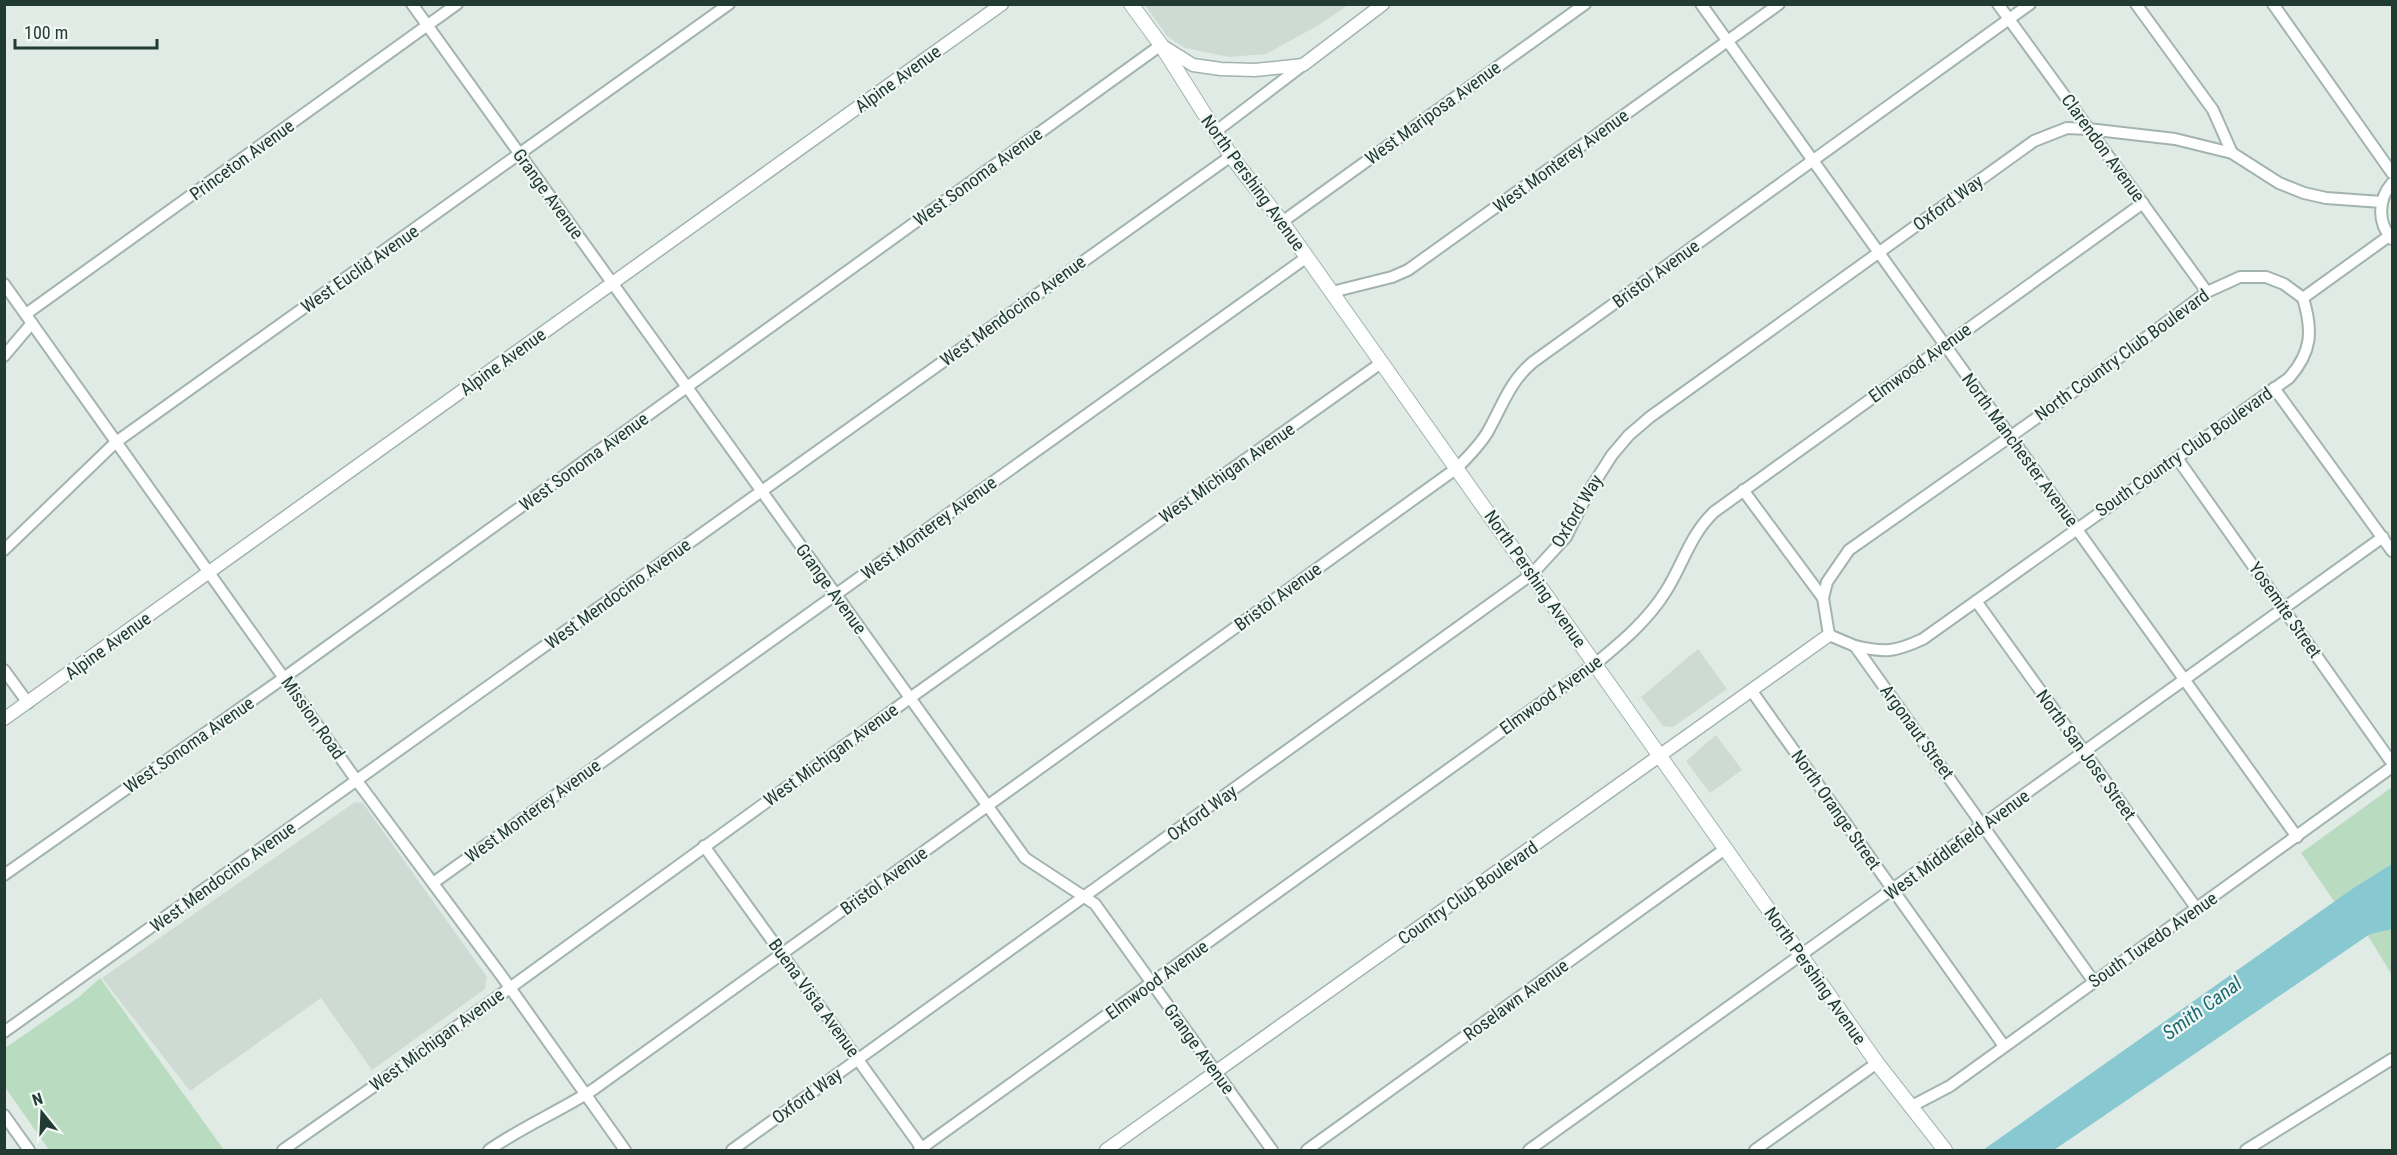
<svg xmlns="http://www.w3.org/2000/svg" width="2397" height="1155" font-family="'Roboto Condensed',sans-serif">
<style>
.built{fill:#cedbd5}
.green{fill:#b9dcc1}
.water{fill:#88c8d0}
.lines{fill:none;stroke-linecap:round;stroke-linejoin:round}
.minor-casing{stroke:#a3b3ad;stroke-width:14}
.tertiary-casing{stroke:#a3b3ad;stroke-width:15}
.secondary-casing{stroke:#9fb7ad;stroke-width:16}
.minor{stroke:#fff;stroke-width:10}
.tertiary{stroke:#fff;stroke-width:12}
.secondary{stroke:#fff;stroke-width:14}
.labels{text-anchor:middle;stroke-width:4.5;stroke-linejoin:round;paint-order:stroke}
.street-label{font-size:18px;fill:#213b33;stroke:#f1f8f4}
.water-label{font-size:20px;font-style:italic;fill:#1c6b76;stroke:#f1f8f4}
</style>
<rect width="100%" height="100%" fill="#e0ebe6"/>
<g class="built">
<path d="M 1145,5 L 1348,5 L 1319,25 L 1266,54 L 1229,57 L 1185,48 L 1167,36 Z"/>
<path d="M 1698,649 L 1727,689 L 1673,727 L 1663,726 L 1641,697 Z"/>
<path d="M 1716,735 L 1742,770 L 1710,793 L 1686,761 Z"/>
<path d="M 355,802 L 363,803 L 487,977 L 485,989 L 372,1070 L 321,998 L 190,1091 L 102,978 Z"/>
</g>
<g class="green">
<path d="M 2392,787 L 2392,975 L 2365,931 L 2340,910 L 2301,853 Z"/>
<path d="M 100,978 L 224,1150 L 49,1150 L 5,1087 L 5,1048 L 79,997 Z"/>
</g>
<path class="water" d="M 2392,864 L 2392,929 L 2370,934 L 2054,1150 L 1983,1150 L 2352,889 Z"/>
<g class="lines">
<defs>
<g id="minor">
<path d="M 412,4 L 1025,858 L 1095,904 L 1272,1150"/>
<path d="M 1701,4 L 2297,837"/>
<path d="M 1998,4 L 2207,292"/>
<path d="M 2136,4 L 2213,110 L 2232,153"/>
<path d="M 2273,4 L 2392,173"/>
<path d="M 1215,132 L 1303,65"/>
<path d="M 1282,222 L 1585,4"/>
<path d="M 2392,239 C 2377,223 2378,199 2392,183"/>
<path d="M 4,284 L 357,781 L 501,975 L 625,1150"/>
<path d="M 1332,292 L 1392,277 L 1408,270 L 1779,4"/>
<path d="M 26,314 L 457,4"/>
<path d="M 4,356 L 32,323"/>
<path d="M 2274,388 L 2392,551"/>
<path d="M 2177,458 L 2392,763"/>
<path d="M 1743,490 L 1823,598 L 1829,635 L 1855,646 L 2094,982"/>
<path d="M 4,550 L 116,442 L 729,4"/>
<path d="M 1823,598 L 1827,582 L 1849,550 L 2065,398 L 2207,292 L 2240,277 L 2266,277 L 2284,284 L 2303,298"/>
<path d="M 1976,601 L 2197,909"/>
<path d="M 1855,646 C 1885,653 1895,652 1923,639 L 2289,378 C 2312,352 2313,331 2303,298 L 2389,236"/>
<path d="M 4,670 L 28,703"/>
<path d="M 1751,690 L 2004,1046"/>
<path d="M 704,846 L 923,1150"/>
<path d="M 4,875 L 285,677 L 1161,45"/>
<path d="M 433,883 L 1307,257"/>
<path d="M 4,1032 L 1231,156"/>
<path d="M 1910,1107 L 1950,1086 L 2392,767"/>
<path d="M 4,1115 L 29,1150"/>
<path d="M 283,1150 L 380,1082 L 910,698 L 1381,363"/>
<path d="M 489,1150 C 522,1127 560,1111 594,1089 L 1457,468 C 1468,457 1479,446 1487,433 C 1502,407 1509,382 1533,362 L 2030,4"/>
<path d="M 732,1150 L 1532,574 L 1566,537 L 1589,491 L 1612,455 L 1629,435 L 1650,417 L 2034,141 L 2067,128 L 2088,129 L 2175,139 L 2232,153 L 2279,183 L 2304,193 L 2326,198 L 2382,202"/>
<path d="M 919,1150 L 1595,664 C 1622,642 1648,620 1666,591 C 1683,564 1690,535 1714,512 L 2143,203"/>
<path d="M 1307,1150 L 1725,849"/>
<path d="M 1529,1150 L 2383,537"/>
<path d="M 1755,1150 L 1877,1063"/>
<path d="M 2246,1150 L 2392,1059"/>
</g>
<g id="tertiary">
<path d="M 1161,45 L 1193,65 L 1221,69 L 1255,70 L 1303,65 L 1383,4"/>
<path d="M 4,719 L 1002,4"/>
<path d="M 1106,1150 L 1829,635"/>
</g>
<path id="secondary" d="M 1131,4 L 1161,45 L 1231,156 L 1282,222 L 1877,1063 L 1945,1150"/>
</defs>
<use href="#minor" class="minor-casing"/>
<use href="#tertiary" class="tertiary-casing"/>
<use href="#secondary" class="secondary-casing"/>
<use href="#minor" class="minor"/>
<use href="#tertiary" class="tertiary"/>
<use href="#secondary" class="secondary"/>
</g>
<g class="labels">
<g class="street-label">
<text transform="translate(898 79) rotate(-36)" y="6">Alpine Avenue</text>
<text transform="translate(1433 113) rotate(-36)" y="6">West Mariposa Avenue</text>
<text transform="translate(2103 148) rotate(54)" y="6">Clarendon Avenue</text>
<text transform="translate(242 160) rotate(-36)" y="6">Princeton Avenue</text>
<text transform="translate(1561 161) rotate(-36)" y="6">West Monterey Avenue</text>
<text transform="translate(978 177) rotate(-36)" y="6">West Sonoma Avenue</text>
<text transform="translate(1253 183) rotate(54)" y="6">North Pershing Avenue</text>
<text transform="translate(548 194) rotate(54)" y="6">Grange Avenue</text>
<text transform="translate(1948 203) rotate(-36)" y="6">Oxford Way</text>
<text transform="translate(360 269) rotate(-35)" y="6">West Euclid Avenue</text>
<text transform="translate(1656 274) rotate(-36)" y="6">Bristol Avenue</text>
<text transform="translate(1013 311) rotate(-36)" y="6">West Mendocino Avenue</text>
<text transform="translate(2122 355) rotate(-36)" y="6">North Country Club Boulevard</text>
<text transform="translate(503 362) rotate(-36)" y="6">Alpine Avenue</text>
<text transform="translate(1920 363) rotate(-36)" y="6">Elmwood Avenue</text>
<text transform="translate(2020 450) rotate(54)" y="6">North Manchester Avenue</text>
<text transform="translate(2184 452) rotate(-35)" y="6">South Country Club Boulevard</text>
<text transform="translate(584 462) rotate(-36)" y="6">West Sonoma Avenue</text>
<text transform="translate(1227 473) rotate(-35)" y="6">West Michigan Avenue</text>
<text transform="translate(1577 511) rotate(-59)" y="6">Oxford Way</text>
<text transform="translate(929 528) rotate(-36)" y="6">West Monterey Avenue</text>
<text transform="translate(1535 579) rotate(55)" y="6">North Pershing Avenue</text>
<text transform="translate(831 589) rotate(54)" y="6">Grange Avenue</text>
<text transform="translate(618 594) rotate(-36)" y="6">West Mendocino Avenue</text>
<text transform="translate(1278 597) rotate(-36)" y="6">Bristol Avenue</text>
<text transform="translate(2285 610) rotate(55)" y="6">Yosemite Street</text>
<text transform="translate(108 646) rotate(-36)" y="6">Alpine Avenue</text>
<text transform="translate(1551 695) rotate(-36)" y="6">Elmwood Avenue</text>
<text transform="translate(313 718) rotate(55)" y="6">Mission Road</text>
<text transform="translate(1917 732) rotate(54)" y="6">Argonaut Street</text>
<text transform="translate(189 745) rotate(-35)" y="6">West Sonoma Avenue</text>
<text transform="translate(831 755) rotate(-36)" y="6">West Michigan Avenue</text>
<text transform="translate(2086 755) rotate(54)" y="6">North San Jose Street</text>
<text transform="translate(1836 810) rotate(55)" y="6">North Orange Street</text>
<text transform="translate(533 811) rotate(-36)" y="6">West Monterey Avenue</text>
<text transform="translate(1202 813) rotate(-36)" y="6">Oxford Way</text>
<text transform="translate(1957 845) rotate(-36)" y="6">West Middlefield Avenue</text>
<text transform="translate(223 877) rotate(-36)" y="6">West Mendocino Avenue</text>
<text transform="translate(884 881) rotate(-36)" y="6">Bristol Avenue</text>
<text transform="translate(1468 893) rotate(-35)" y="6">Country Club Boulevard</text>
<text transform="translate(2153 940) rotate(-35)" y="6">South Tuxedo Avenue</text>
<text transform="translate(1815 976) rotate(55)" y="6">North Pershing Avenue</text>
<text transform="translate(1157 980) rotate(-36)" y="6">Elmwood Avenue</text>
<text transform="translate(814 998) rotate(54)" y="6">Buena Vista Avenue</text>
<text transform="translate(1516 1000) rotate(-36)" y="6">Roselawn Avenue</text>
<text transform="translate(437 1040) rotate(-36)" y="6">West Michigan Avenue</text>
<text transform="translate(1199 1049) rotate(54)" y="6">Grange Avenue</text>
<text transform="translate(807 1096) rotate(-36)" y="6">Oxford Way</text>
</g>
<g class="water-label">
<text transform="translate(2202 1008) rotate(-36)" y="7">Smith Canal</text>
</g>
</g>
<rect width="2397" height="1155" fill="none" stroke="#213b33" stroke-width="12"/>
<g transform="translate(42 1113) rotate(342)" stroke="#f1f8f4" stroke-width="4.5" paint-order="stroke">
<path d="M0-4.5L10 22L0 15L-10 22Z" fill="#213b33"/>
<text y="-9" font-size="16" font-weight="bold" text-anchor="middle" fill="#213b33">N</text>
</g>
<path d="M15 39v9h142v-9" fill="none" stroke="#213b33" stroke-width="3"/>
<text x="24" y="39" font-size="18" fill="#213b33" stroke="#f1f8f4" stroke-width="4.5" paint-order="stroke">100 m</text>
</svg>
